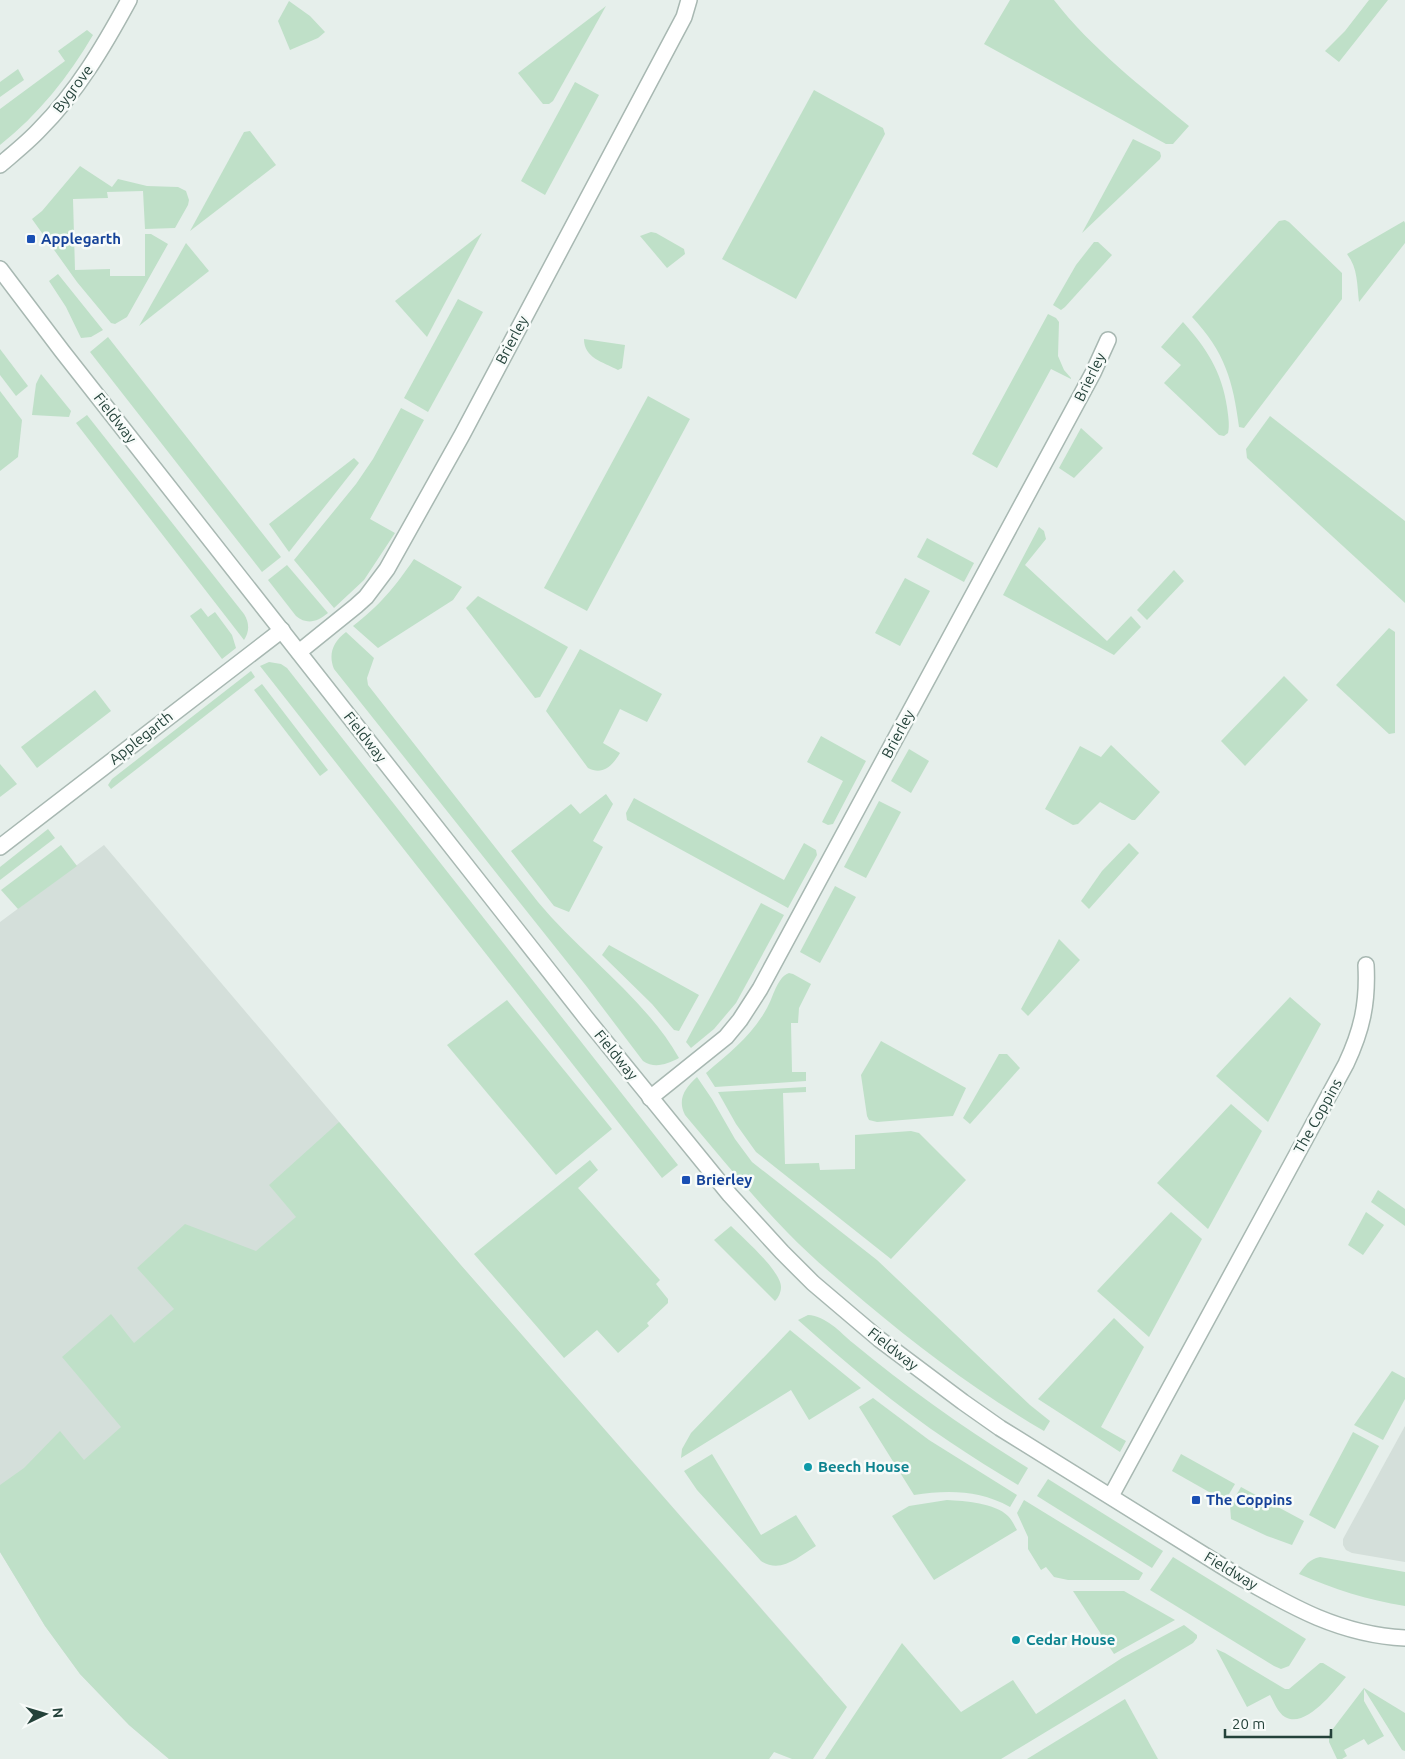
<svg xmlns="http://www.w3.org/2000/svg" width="1405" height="1759" font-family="Ubuntu,sans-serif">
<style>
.built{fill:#d4dfda}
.green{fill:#bfe0c8}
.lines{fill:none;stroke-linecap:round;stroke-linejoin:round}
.minor-casing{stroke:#a8b8b2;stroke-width:18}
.minor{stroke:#fff;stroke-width:15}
.transit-dot{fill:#1a4fb4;stroke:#f7fbf9;stroke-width:2}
.culture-dot{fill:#0f9aa8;stroke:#f7fbf9;stroke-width:2}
.labels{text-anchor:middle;stroke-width:5;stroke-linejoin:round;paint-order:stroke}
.street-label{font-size:15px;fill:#24423a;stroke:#f7fbf9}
.transit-label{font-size:15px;font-weight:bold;fill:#164399;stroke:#f7fbf9;text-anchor:start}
.culture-label{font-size:15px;font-weight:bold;fill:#0d838f;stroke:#f7fbf9;text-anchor:start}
</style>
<rect width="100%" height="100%" fill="#e6efeb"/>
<g class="built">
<path d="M 104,845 L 459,1263 L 823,1679 L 769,1759 L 169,1759 L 129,1725 L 104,1699 L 80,1674 L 45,1626 L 0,1552 L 0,922 Z"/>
<path d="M 1405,1426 L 1405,1562 L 1352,1553 L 1346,1550 L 1343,1545 L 1343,1539 Z"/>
</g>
<g class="green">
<path d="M 1010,0 L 1054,0 C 1092,49 1142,87 1189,126 L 1173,144 L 1166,144 L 984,44 Z"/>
<path d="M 1369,0 L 1388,0 L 1339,62 L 1325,51 L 1345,31 Z"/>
<path d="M 289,1 L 310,16 L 325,32 L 318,38 L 290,50 L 278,21 Z"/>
<path d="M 606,6 L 553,101 L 549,104 L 543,104 L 518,73 Z"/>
<path d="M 87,30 L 93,35 C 69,76 38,115 0,145 L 0,109 L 65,61 L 58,51 Z"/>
<path d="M 18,69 L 24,80 L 0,97 L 0,82 Z"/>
<path d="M 575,82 L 599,95 L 545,195 L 521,181 Z"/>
<path d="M 814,90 L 883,128 L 885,134 L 796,299 L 722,259 Z"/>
<path d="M 250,131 L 276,165 L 190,231 L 244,132 Z"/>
<path d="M 1133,139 L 1160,152 L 1161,156 L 1160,159 L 1082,233 Z"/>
<path d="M 80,166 L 112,187 L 118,179 L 147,186 L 178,187 L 186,191 L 189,200 L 188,205 L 175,228 L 145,229 L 143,191 L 107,192 L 108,198 L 73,199 L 75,270 L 110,269 L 110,276 L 145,276 L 145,234 L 151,234 L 168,244 L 127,317 L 115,324 L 111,323 L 77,282 L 32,219 L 42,211 Z"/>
<path d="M 1285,220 L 1289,222 L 1342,273 L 1342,299 L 1244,428 L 1239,427 C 1233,381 1225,352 1192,317 L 1279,221 Z"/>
<path d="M 1404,221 L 1405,223 L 1405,243 L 1359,302 C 1357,285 1358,268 1347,254 Z"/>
<path d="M 651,232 L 656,233 L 684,249 L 685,254 L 667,268 L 640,236 Z"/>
<path d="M 482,233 L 427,337 L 395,301 Z"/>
<path d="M 1094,242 L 1098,242 L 1112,255 L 1065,307 L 1061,310 L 1053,305 L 1076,265 Z"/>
<path d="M 186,243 L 209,271 L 139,326 Z"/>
<path d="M 58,274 L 103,330 L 91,337 L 81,338 L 66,307 L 49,281 Z"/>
<path d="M 458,299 L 483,312 L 428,412 L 404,398 Z"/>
<path d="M 1048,314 L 1056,318 L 1059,322 L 1058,356 L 1064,370 L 1071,378 L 1071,379 L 1051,369 L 997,468 L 972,454 Z"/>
<path d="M 1183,322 C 1206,347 1222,372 1227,407 C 1228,415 1230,425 1228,433 L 1224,436 L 1219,435 L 1164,383 L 1181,365 L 1161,347 Z"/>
<path d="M 108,337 L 281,557 L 262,572 L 90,352 Z"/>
<path d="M 584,339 L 625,345 L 622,368 L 618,370 C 603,362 584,358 584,339 Z"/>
<path d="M 0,349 L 28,386 L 16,396 L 0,375 Z"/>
<path d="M 41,374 L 71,411 L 69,417 L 32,415 L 36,384 Z"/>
<path d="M 0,391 L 22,420 L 18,457 L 0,471 Z"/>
<path d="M 648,396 L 690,419 L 587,611 L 544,588 Z"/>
<path d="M 401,408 L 424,420 L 370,519 L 395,533 L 364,580 L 334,608 L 294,560 L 356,484 L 373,459 Z"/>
<path d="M 87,415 L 244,614 C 249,622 250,631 244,640 L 76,423 Z"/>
<path d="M 1270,416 L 1405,521 L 1405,603 L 1247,458 L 1246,449 Z"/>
<path d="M 1081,428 L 1103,448 L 1074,478 L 1059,468 Z"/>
<path d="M 354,458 L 359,463 L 289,552 L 269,524 Z"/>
<path d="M 1039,527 L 1044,531 L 1046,539 L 1025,565 L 1107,641 L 1131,616 L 1141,627 L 1114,655 L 1003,595 Z"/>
<path d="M 927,538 L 974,563 L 964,582 L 917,557 Z"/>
<path d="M 414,559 L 462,587 L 453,600 L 378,648 L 353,626 C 379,606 395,587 414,559 Z"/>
<path d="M 287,565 L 328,613 C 317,622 307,625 296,616 L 268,580 Z"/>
<path d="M 1174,570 L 1184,581 L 1147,620 L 1137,610 Z"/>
<path d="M 905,578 L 930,591 L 900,646 L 875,633 Z"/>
<path d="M 478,596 L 568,647 L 540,697 L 535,698 L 466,608 Z"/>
<path d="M 201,608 L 208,617 L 215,612 L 232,635 L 236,648 L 222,659 L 190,616 Z"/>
<path d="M 1389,628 L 1395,632 L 1395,733 L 1389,734 L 1336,685 Z"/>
<path d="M 346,632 L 374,658 L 367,678 L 368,685 L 538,902 C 582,955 645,998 679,1058 C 667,1064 655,1069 643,1061 L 587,987 L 334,669 C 328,654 333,642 346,632 Z"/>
<path d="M 580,649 L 662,694 L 647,722 L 620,709 L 603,743 L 620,753 C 613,765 603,776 588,768 L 546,711 Z"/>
<path d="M 269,662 L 281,664 L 287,668 L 678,1165 L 662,1178 L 260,666 Z"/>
<path d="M 251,671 L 255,677 L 111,789 L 108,785 L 112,779 Z"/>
<path d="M 1284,676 L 1308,700 L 1245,766 L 1221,741 Z"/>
<path d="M 262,684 L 328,770 L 320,776 L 254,690 Z"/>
<path d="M 95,690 L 111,711 L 37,768 L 21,747 Z"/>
<path d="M 821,736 L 866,761 L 833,824 L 828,825 L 822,822 L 843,781 L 807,762 Z"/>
<path d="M 1111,745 L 1160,792 L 1135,820 L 1132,820 L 1100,802 L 1078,824 L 1073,825 L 1045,809 L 1080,746 L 1101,757 Z"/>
<path d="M 909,749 L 929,761 L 911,793 L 891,781 Z"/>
<path d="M 0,764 L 17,784 L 0,797 Z"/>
<path d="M 606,794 L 613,804 L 593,841 L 603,847 L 569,912 L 554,906 L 511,851 L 571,804 L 580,814 Z"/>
<path d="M 634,798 L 784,880 L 804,843 L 816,850 L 817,855 L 788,908 L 627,820 L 626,813 Z"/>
<path d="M 879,801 L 901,812 L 866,878 L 844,867 Z"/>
<path d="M 48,829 L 55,838 L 0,880 L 0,867 Z"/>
<path d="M 1129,843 L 1139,853 L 1089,909 L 1081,901 L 1102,871 Z"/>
<path d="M 61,845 L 77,866 L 18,909 L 1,890 Z"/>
<path d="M 835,886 L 856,897 L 820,963 L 800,952 Z"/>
<path d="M 761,903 L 784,915 L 736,1003 L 714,1029 L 691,1048 L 686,1042 Z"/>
<path d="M 1059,939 L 1080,960 L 1028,1016 L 1021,1009 Z"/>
<path d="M 609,945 L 699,995 L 679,1031 L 674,1030 L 652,1004 L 602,955 Z"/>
<path d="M 789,973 L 793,974 L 811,984 L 799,1008 L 798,1023 L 791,1023 L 792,1072 L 806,1072 L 806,1081 L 715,1087 L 706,1073 C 730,1052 751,1037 767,1008 C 773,998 777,977 789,973 Z"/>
<path d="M 1290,997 L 1321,1024 L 1268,1122 L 1216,1076 Z"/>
<path d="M 507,1000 L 612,1129 L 556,1175 L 447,1045 Z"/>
<path d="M 881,1041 L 966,1088 L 953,1116 L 877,1122 L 869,1120 L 867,1116 L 861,1075 Z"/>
<path d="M 999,1054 L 1007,1054 L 1020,1068 L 970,1124 L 963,1118 Z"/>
<path d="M 697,1077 L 712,1099 L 735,1139 L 752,1162 L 877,1260 L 1030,1405 L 1050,1421 L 1044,1431 C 981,1394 922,1350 866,1303 C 839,1280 812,1258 787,1232 C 751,1195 719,1155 685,1115 C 677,1099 685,1088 697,1077 Z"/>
<path d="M 806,1087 L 806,1092 L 783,1093 L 785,1164 L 819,1163 L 820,1170 L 855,1169 L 855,1135 L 911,1131 L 919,1133 L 966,1180 L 891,1259 L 756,1152 L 736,1124 L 718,1092 Z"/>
<path d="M 1231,1104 L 1262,1131 L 1208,1229 L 1157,1183 Z"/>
<path d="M 339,1122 L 459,1263 L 847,1707 L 813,1759 L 792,1759 L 774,1752 L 769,1759 L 169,1759 L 129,1725 L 104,1699 L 80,1674 L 45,1626 L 0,1552 L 0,1485 L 24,1468 L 60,1431 L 84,1460 L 121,1427 L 62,1357 L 111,1314 L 134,1343 L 174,1309 L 137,1268 L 185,1224 L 256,1251 L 296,1217 L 269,1185 Z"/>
<path d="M 590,1160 L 598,1170 L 578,1188 L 660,1280 L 656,1284 L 668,1299 L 668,1303 L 647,1323 L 649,1326 L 618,1353 L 597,1330 L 564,1358 L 474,1254 Z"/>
<path d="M 1378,1190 L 1405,1209 L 1405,1226 L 1371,1202 Z"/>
<path d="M 1171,1212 L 1202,1239 L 1149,1337 L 1097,1291 Z"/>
<path d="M 1366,1212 L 1384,1225 L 1363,1255 L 1348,1245 Z"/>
<path d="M 731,1226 C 743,1238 781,1271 781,1287 C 781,1293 778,1298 775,1301 L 714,1240 Z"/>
<path d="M 808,1315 C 826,1316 840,1332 853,1343 C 908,1389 967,1430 1028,1468 L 1018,1485 C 995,1471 972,1457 950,1442 C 896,1406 846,1363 798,1320 Z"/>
<path d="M 1114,1318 L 1144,1347 L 1101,1427 L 1126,1441 L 1120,1452 L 1038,1399 Z"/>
<path d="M 790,1330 L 861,1388 L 809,1420 L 791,1390 L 681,1458 L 682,1449 L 691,1433 Z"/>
<path d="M 1392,1371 L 1405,1378 L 1405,1399 L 1383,1440 L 1354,1425 Z"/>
<path d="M 873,1398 L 929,1440 L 1017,1495 L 1010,1507 C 979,1490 948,1490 914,1495 L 859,1407 Z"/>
<path d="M 1353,1432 L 1379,1446 L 1335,1529 L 1309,1515 Z"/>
<path d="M 712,1454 L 761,1535 L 796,1515 L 816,1546 C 798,1557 781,1574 761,1561 L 697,1490 L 684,1471 Z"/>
<path d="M 1181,1454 L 1235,1484 L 1225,1501 L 1172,1471 Z"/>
<path d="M 1048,1479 L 1163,1551 L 1152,1568 L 1037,1496 Z"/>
<path d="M 1241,1487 L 1304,1521 L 1292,1545 L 1267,1536 L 1231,1519 L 1230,1506 Z"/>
<path d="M 947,1500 C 965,1501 995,1503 1008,1516 C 1012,1520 1014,1525 1017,1530 L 934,1580 L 892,1516 L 909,1506 Z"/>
<path d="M 1024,1500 L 1143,1573 L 1139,1580 L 1068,1580 L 1054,1577 L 1046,1567 L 1041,1570 L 1028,1549 L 1028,1537 L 1017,1513 Z"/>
<path d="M 1173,1557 L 1306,1639 L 1289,1666 L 1281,1669 L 1274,1666 L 1150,1590 Z"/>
<path d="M 1320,1557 L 1405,1572 L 1405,1606 C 1367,1600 1334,1589 1299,1574 C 1305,1566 1309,1559 1320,1557 Z"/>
<path d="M 1073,1591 L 1124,1591 L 1175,1620 L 1114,1654 Z"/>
<path d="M 1184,1625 L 1197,1635 L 1197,1638 L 1193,1643 L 1001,1759 L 825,1759 L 902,1643 L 961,1712 L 1013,1680 L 1036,1714 L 1122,1658 Z"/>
<path d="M 1216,1649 L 1225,1653 L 1285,1689 L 1289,1689 L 1320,1663 L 1323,1663 L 1346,1677 C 1335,1690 1306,1729 1285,1717 C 1278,1713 1274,1702 1270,1695 L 1247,1707 Z"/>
<path d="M 1364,1688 L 1405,1713 L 1405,1751 L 1402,1750 L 1364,1689 L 1364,1701 L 1384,1736 L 1368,1745 L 1364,1739 L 1344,1750 L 1347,1756 L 1342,1759 L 1337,1759 L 1329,1742 L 1329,1734 Z"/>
<path d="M 1125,1699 L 1158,1759 L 1027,1759 Z"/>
</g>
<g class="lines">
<defs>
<g id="minor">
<path d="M 0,165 C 14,153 28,142 40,129 C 77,92 104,46 129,0"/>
<path d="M 0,269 L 62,351 L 586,1018 L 730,1195 L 782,1252 L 813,1283 L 879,1339 L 963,1402 L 1000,1428 L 1238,1576 C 1292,1607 1341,1635 1405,1638"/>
<path d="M 299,652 L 356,606 L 366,597 L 387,569 L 462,435 L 684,17 L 689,0"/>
<path d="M 0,847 L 282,630"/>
<path d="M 650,1098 L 726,1037 L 740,1020 L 760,989 L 1093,373 L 1108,340"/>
<path d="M 1111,1496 L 1346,1064 C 1362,1030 1368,1003 1366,965"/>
</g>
</defs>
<use href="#minor" class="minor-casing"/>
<use href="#minor" class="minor"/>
</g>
<g class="transit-dot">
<rect x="26" y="234" width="10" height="10" rx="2.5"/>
<rect x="681" y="1175" width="10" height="10" rx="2.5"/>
<rect x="1191" y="1495" width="10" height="10" rx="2.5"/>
</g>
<g class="culture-dot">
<circle cx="808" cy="1467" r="5"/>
<circle cx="1016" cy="1640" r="5"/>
</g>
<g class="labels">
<g class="street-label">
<text transform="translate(73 89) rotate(-53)" y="5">Bygrove</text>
<text transform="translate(512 340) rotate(-62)" y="5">Brierley</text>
<text transform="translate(1090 377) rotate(-64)" y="5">Brierley</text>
<text transform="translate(115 418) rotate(52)" y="5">Fieldway</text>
<text transform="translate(898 734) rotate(-62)" y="5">Brierley</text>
<text transform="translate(365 737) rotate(52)" y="5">Fieldway</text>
<text transform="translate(141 738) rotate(-38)" y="5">Applegarth</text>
<text transform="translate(616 1055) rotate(51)" y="5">Fieldway</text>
<text transform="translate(1318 1116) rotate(-61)" y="5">The Coppins</text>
<text transform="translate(893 1349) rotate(38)" y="5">Fieldway</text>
<text transform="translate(1231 1571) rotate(31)" y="5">Fieldway</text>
</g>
<g class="transit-label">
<text x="41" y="244">Applegarth</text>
<text x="696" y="1185">Brierley</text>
<text x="1206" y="1505">The Coppins</text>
</g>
<g class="culture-label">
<text x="818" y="1472">Beech House</text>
<text x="1026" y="1645">Cedar House</text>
</g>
</g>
<g transform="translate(45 1714) rotate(85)" stroke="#f7fbf9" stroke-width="4" paint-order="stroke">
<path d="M0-4L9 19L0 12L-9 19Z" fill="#24423a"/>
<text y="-8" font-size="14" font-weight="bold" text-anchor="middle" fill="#24423a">N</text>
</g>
<path d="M1225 1729v8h106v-8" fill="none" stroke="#24423a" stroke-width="2.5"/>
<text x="1232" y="1729" font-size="15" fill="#24423a" stroke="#f7fbf9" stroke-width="4" paint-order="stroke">20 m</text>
</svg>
